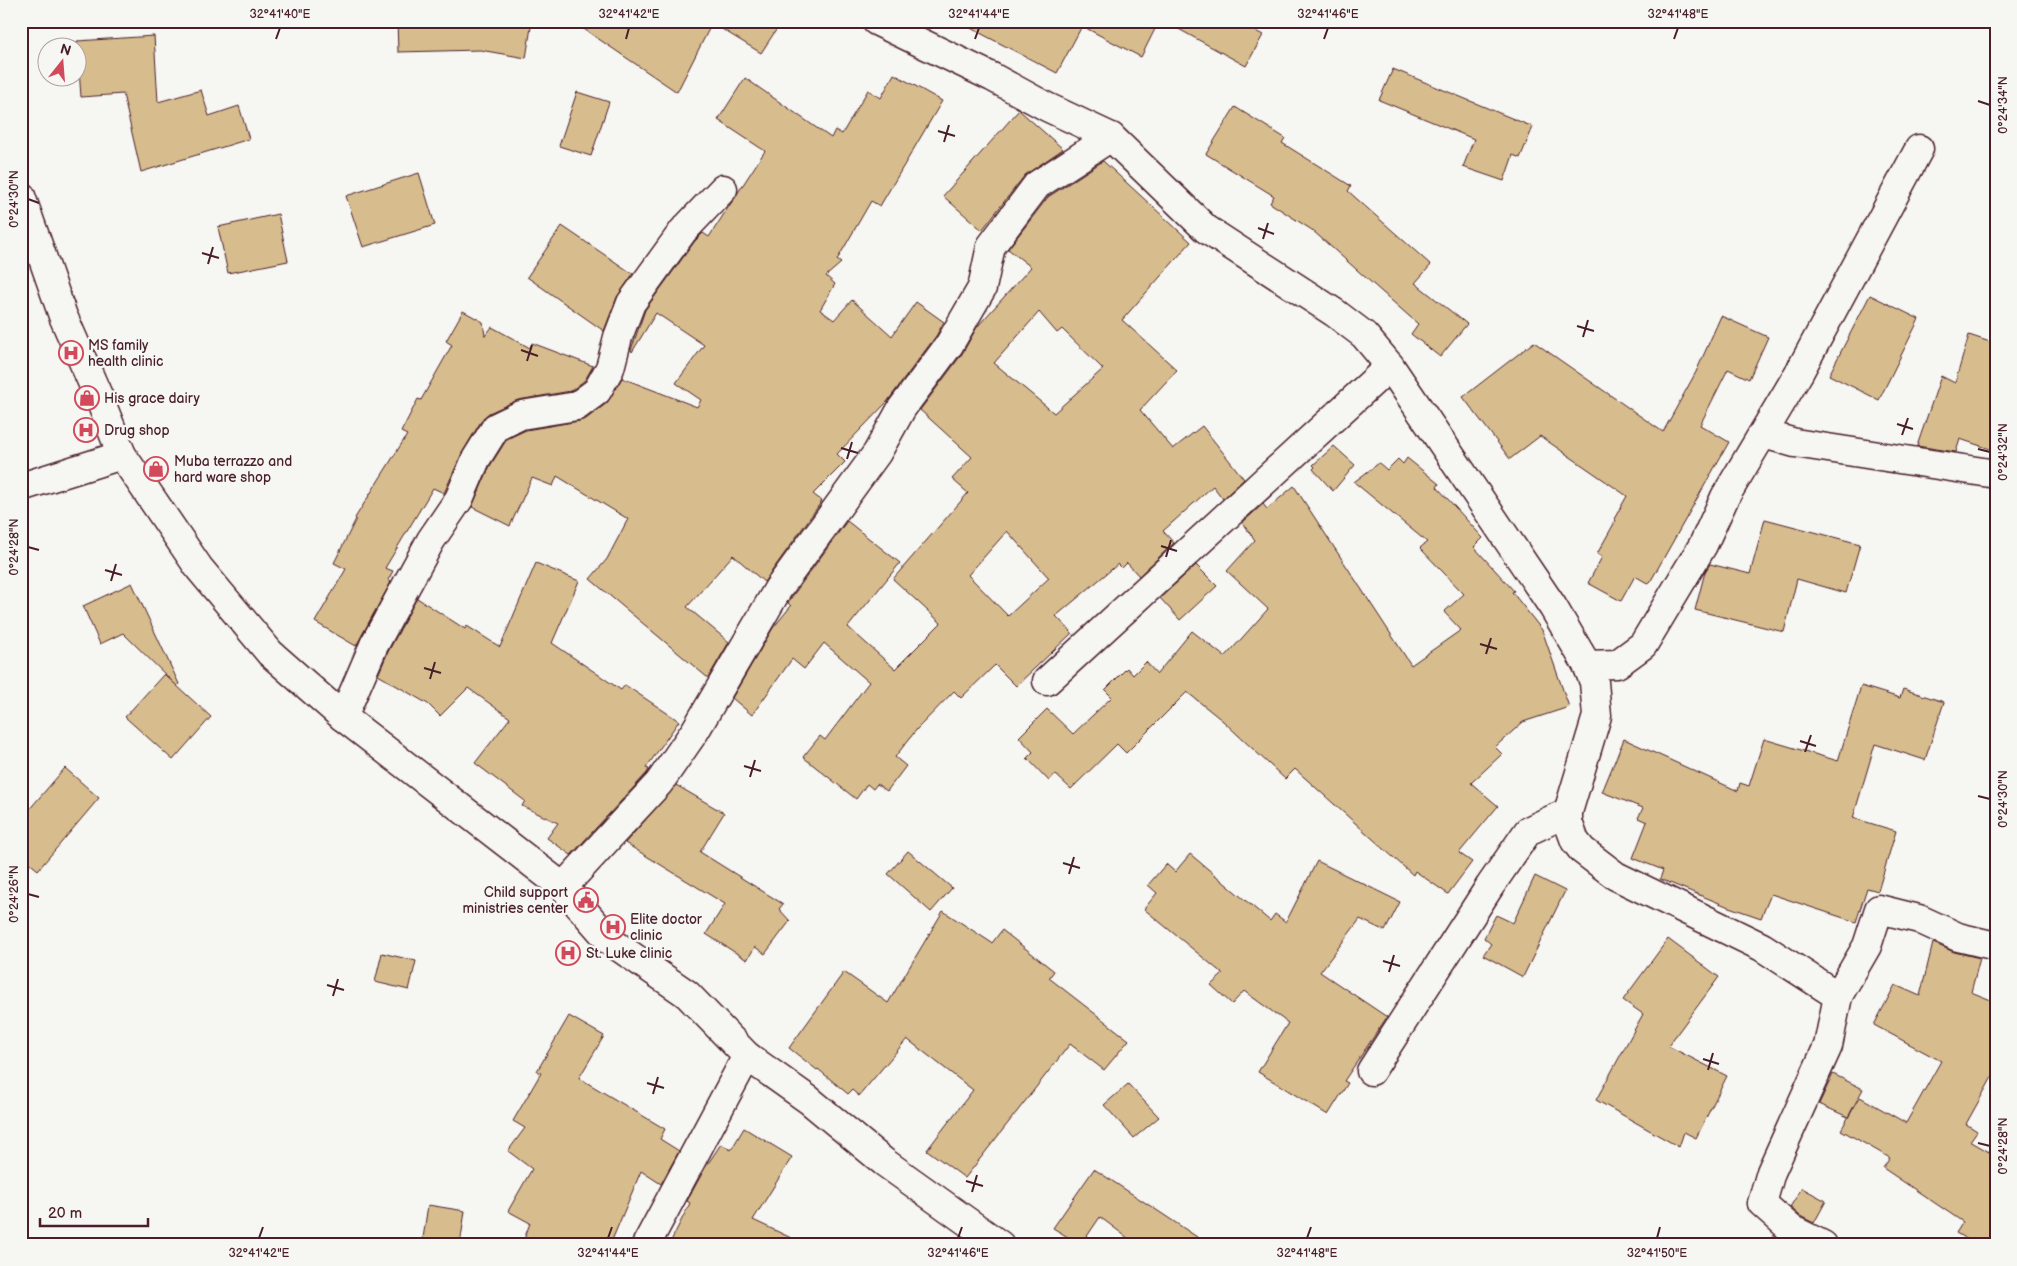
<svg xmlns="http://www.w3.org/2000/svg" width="2017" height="1266" font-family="'Balsamiq Sans',sans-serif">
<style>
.building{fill:#d7bd8d;stroke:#4a1f2b;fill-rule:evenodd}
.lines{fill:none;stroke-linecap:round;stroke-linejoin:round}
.minor-casing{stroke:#4a1f2b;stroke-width:31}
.minor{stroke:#f6f6f2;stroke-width:28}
.ticks{fill:none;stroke:#4a1f2b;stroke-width:2}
.labels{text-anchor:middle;stroke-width:4.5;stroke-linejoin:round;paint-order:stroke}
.poi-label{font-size:14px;fill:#4a1f2b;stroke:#f6f6f2;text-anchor:start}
.neatline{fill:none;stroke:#4a1f2b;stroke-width:2}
.ticks-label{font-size:12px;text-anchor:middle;fill:#4a1f2b}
</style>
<rect width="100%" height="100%" fill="#f6f6f2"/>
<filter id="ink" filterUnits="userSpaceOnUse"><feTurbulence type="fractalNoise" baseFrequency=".02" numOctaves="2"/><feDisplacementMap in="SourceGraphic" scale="10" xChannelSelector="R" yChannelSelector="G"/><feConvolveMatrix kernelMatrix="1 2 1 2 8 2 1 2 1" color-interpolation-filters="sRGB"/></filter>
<g filter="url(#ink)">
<g class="building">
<path d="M 397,21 L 532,21 L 526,58 L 480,50 L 398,52 Z"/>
<path d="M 572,21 L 782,21 L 761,53 L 712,23 L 677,92 Z"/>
<path d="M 957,21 L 1159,21 L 1141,57 L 1082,26 L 1057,73 Z"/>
<path d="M 1164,21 L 1237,21 L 1263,35 L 1246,66 Z"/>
<path d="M 154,36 L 158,102 L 201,90 L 209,116 L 239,106 L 249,139 L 141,172 L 123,94 L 81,97 L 77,41 Z"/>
<path d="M 1393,69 L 1533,127 L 1520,158 L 1513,155 L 1504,181 L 1463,167 L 1474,139 L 1379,100 Z"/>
<path d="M 894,74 L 942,101 L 880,206 L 871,201 L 837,260 L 841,263 L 826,276 L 835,284 L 820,310 L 834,320 L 852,300 L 892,336 L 916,302 L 944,322 L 936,336 L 887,402 L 837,454 L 845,462 L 813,494 L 822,501 L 764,582 L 733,555 L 687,607 L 729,642 L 708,678 L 590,579 L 607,559 L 628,519 L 557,476 L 553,486 L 532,478 L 510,526 L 472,507 L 490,466 L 507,439 L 526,430 L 579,421 L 586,419 L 607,403 L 622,378 L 697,407 L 701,400 L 676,383 L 704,345 L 656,313 L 632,352 L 631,350 L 645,310 L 695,241 L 703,233 L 709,237 L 765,151 L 718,120 L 745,78 L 831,138 L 835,130 L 842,134 L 868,90 L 881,98 Z"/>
<path d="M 577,92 L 609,102 L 591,156 L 559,146 Z"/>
<path d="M 1235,107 L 1285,138 L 1282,143 L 1351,186 L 1348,191 L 1431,265 L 1415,283 L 1467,324 L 1440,357 L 1411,334 L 1418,324 L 1312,230 L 1270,203 L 1274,196 L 1206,154 Z"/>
<path d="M 1019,110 L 1063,149 L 1025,175 L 982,230 L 943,196 Z"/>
<path d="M 1103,161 L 1191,242 L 1122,320 L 1177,370 L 1140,410 L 1173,449 L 1202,426 L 1244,479 L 1223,499 L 1213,486 L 1163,531 L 1174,543 L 1139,576 L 1127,563 L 1122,568 L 1118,564 L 1056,616 L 1072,633 L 1016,686 L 995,665 L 961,698 L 954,691 L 917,729 L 895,757 L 906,766 L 887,791 L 877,784 L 873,789 L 867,784 L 856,799 L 803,757 L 820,736 L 825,740 L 869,682 L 824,643 L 804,669 L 792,659 L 752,715 L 732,698 L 773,628 L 791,606 L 788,603 L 791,598 L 847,521 L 900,563 L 848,627 L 895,669 L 941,623 L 893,579 L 968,493 L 952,479 L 972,457 L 920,410 L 962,354 L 977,327 L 1031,267 L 1008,249 L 1048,197 ZM 1039,312 L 1057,333 L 1062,329 L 1103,369 L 1054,413 L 994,363 ZM 1007,531 L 1049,578 L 1008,616 L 968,575 Z"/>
<path d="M 419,173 L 435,225 L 363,247 L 346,196 Z"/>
<path d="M 278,214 L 288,261 L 228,273 L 218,227 Z"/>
<path d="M 562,226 L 633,274 L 617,297 L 604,331 L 527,277 Z"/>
<path d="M 1870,295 L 1919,319 L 1879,400 L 1829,375 Z"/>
<path d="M 463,311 L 483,322 L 485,336 L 492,327 L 530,348 L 532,343 L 593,366 L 585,380 L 571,391 L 518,400 L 489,413 L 483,418 L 462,453 L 445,491 L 444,493 L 433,488 L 385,568 L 393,571 L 388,580 L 391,582 L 356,646 L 315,622 L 346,569 L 334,563 L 356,519 L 355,518 L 407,435 L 401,432 L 418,399 L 421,400 L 452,345 L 446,341 Z"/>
<path d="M 1721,316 L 1768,337 L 1749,379 L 1728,369 L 1700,425 L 1729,442 L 1649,584 L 1635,576 L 1621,601 L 1588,583 L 1602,557 L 1597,554 L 1616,520 L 1614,519 L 1627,496 L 1540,436 L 1510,459 L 1463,397 L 1534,342 L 1663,432 L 1696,372 Z"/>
<path d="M 1969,335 L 1996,344 L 1996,451 L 1960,439 L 1956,452 L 1917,446 L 1941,376 L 1955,383 Z"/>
<path d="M 1334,446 L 1355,465 L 1333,491 L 1313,469 L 1315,467 L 1313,465 Z"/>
<path d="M 1407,458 L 1439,484 L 1437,487 L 1483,538 L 1474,547 L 1514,591 L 1512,592 L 1542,630 L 1569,707 L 1523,722 L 1495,747 L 1502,754 L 1471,783 L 1498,806 L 1459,853 L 1472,862 L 1448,894 L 1415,871 L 1413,875 L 1295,769 L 1285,779 L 1223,721 L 1187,692 L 1126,753 L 1117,744 L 1071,789 L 1055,774 L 1049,781 L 1027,758 L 1033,752 L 1019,737 L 1047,709 L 1073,734 L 1112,697 L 1105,690 L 1127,668 L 1133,675 L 1146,662 L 1157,674 L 1192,631 L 1225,657 L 1268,609 L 1227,571 L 1255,540 L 1242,523 L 1263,504 L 1267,509 L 1294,486 L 1411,665 L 1461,630 L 1444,612 L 1464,594 L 1420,548 L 1427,542 L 1354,482 L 1379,463 L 1387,470 L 1398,459 L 1403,464 Z"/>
<path d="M 1765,519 L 1860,544 L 1846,593 L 1797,579 L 1784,632 L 1695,610 L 1705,572 L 1710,564 L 1750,574 Z"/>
<path d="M 536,563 L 579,581 L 552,643 L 621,690 L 625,685 L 679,721 L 646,768 L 649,769 L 647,773 L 571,855 L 547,838 L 558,823 L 522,806 L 525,801 L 475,763 L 510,718 L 468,688 L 440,716 L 428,704 L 378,675 L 388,652 L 417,598 L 465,629 L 467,626 L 500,647 Z"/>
<path d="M 1196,565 L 1217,586 L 1180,620 L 1160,598 Z"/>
<path d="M 132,583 L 179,684 L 177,686 L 123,633 L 100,644 L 83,606 Z"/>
<path d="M 164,674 L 211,717 L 173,760 L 125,717 Z"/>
<path d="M 1861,686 L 1900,698 L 1903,689 L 1944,702 L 1925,760 L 1875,744 L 1853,818 L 1896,831 L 1878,891 L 1867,888 L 1856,922 L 1771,894 L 1761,918 L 1729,907 L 1660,879 L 1663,870 L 1633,858 L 1647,822 L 1638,818 L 1643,808 L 1602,792 L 1624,739 L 1738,791 L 1740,783 L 1749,786 L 1764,739 L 1838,761 Z"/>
<path d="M 65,768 L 99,798 L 38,870 L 21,856 L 21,819 Z"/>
<path d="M 676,785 L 724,813 L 700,852 L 783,904 L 779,909 L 790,921 L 765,954 L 755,947 L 747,960 L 706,934 L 725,904 L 625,843 Z"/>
<path d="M 908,851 L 952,888 L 931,912 L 888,874 Z"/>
<path d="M 1190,854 L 1270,921 L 1275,914 L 1286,922 L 1317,861 L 1400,902 L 1385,931 L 1360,919 L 1320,972 L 1387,1017 L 1344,1081 L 1348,1083 L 1328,1115 L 1258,1072 L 1288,1023 L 1244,991 L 1232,1004 L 1211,985 L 1223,974 L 1144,909 L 1157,893 L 1148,885 L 1166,864 L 1175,872 Z"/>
<path d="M 1535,876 L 1565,891 L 1523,977 L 1483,955 L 1491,944 L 1484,938 L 1496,915 L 1513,923 Z"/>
<path d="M 943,911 L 992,943 L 1002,930 L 1054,971 L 1049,978 L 1129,1040 L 1104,1070 L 1070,1044 L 965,1178 L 927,1150 L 973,1090 L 907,1039 L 859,1096 L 852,1090 L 848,1094 L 818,1069 L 817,1070 L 789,1048 L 844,972 L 888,1003 Z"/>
<path d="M 1668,939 L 1719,977 L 1668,1046 L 1727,1076 L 1696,1138 L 1684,1132 L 1679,1147 L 1596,1100 L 1643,1014 L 1623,1000 Z"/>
<path d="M 1933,943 L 1954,952 L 1980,958 L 1971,992 L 1996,1002 L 1996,1070 L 1966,1124 L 1977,1131 L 1970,1141 L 1996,1156 L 1996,1245 L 1977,1245 L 1956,1233 L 1963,1222 L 1883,1168 L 1890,1158 L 1841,1130 L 1860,1097 L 1906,1123 L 1941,1061 L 1874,1025 L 1895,985 L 1920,996 Z"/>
<path d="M 382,953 L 416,961 L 409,990 L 375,982 Z"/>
<path d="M 569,1016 L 604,1036 L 579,1078 L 665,1129 L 660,1139 L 679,1151 L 661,1184 L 641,1171 L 610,1245 L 522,1245 L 530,1223 L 508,1211 L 532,1169 L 508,1151 L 525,1128 L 513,1121 L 541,1073 L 537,1071 Z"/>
<path d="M 1833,1074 L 1863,1089 L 1848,1117 L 1819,1104 Z"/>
<path d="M 1128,1084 L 1159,1117 L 1134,1138 L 1104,1105 Z"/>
<path d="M 744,1128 L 792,1157 L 753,1220 L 806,1245 L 669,1245 L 690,1203 L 687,1201 L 705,1168 L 721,1144 L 731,1150 Z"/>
<path d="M 1094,1169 L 1161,1213 L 1209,1245 L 1137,1245 L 1100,1217 L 1081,1245 L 1053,1228 Z"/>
<path d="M 1802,1188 L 1826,1201 L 1814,1223 L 1800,1216 L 1790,1207 Z"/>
<path d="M 428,1205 L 465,1211 L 460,1245 L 422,1245 Z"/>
<path d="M 1774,1235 L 1781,1241 L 1788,1245 L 1769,1245 Z"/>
</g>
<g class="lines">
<defs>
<g id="minor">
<path d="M 876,21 L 992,77 L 1047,107 L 1111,137 L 1206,229 L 1335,313 L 1364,335 L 1390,366 L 1553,607 L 1587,665 L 1594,682 L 1597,716 L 1568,812 L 1568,822 L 1575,841 L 1582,850 L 1616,876 L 1762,947 L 1838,996 L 1828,1046 L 1771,1172 L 1762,1203 L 1791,1229 L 1823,1245"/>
<path d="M 21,196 L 63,316 L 100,400 L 122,455 L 199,568 L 270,653 L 343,717 L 563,887 L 610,941 L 687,994 L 747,1056 L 809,1100 L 884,1162 L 1000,1245"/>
<path d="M 1764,434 L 1795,443 L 1996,474"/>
<path d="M 21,487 L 122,455"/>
<path d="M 1587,665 L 1617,664 L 1643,645 L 1703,545 L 1725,497 L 1800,371 L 1919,149"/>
<path d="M 1047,681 L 1390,366"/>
<path d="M 343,717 L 374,645 L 431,540 L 459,499 L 476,459 L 496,427 L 521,415 L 577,406 L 597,391 L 610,368 L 618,337 L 631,303 L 683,231 L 723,189"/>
<path d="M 563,887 L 659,783 L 695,731 L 778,589 L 877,453 L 902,408 L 949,345 L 982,288 L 991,246 L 1037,185 L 1111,137"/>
<path d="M 1838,996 L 1867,946 L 1879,909 L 1919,919 L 1958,937 L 1996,946"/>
<path d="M 1371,1071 L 1490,886 L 1528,831 L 1568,812"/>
<path d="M 646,1245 L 747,1056"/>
</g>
</defs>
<use href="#minor" class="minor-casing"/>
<use href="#minor" class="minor"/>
</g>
</g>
<path class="ticks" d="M 276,39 L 280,28M 626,39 L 629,28M 975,39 L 979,28M 1324,39 L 1328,28M 1674,39 L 1678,28M 1978,101 L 1990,105M 938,131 L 955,136M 944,142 L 949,125M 28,199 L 39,203M 1258,228 L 1274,234M 1263,239 L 1268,223M 202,253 L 219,258M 208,264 L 213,247M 1577,326 L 1594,331M 1583,337 L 1588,320M 521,350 L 538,356M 527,361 L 532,345M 1897,424 L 1913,429M 1902,435 L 1908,418M 841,448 L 858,453M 1978,449 L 1990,452M 847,459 L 852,442M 1161,546 L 1177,551M 28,547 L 39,550M 1166,557 L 1171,540M 105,570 L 122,575M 111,581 L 116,564M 1480,644 L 1497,649M 1486,654 L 1491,638M 424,668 L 441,673M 430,679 L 435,662M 1800,741 L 1816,746M 1805,752 L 1811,735M 744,766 L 761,771M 750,777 L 755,760M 1978,796 L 1990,799M 1063,863 L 1080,868M 1069,874 L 1074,857M 28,894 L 39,897M 1383,961 L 1400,966M 1389,972 L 1394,955M 327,985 L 344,990M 333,996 L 338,979M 1703,1059 L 1719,1064M 1708,1070 L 1713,1053M 647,1083 L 664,1088M 653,1094 L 658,1077M 1978,1143 L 1990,1146M 966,1181 L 983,1186M 972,1192 L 977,1175M 259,1238 L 263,1227M 608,1238 L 612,1227M 958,1238 L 962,1227M 1307,1238 L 1311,1227M 1657,1238 L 1660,1227"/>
<defs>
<symbol id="hospital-ring" viewBox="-11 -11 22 22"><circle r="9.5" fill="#f6f6f2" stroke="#d1495b" stroke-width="1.5"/><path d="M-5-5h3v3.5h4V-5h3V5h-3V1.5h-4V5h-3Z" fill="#d1495b"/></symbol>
<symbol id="shop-ring" viewBox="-11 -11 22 22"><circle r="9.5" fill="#f6f6f2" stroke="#d1495b" stroke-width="1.5"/><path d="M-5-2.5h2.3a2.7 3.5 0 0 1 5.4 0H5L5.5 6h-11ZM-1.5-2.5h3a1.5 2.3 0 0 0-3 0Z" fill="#d1495b"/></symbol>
<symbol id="civic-ring" viewBox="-11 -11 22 22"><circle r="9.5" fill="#f6f6f2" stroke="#d1495b" stroke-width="1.5"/><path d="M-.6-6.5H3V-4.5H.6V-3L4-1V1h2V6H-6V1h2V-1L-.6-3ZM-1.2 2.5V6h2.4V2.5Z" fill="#d1495b"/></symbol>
</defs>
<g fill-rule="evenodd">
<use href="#hospital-ring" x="57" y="339" width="28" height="28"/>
<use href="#shop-ring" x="73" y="384" width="28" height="28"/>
<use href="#hospital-ring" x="72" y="416" width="28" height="28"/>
<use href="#shop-ring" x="142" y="455" width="28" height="28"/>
<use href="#civic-ring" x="572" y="886" width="28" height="28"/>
<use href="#hospital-ring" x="599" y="913" width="28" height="28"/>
<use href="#hospital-ring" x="554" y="939" width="28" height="28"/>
</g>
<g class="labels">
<g class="poi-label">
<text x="88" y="350">MS family<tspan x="88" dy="16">health clinic</tspan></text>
<text x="104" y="403">His grace dairy</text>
<text x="104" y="435">Drug shop</text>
<text x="174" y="466">Muba terrazzo and<tspan x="174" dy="16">hard ware shop</tspan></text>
<text x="568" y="897" text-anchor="end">Child support<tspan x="568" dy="16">ministries center</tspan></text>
<text x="630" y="924">Elite doctor<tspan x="630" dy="16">clinic</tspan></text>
<text x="586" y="958">St. Luke clinic</text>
</g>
</g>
<rect width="2017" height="1266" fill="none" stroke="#f6f6f2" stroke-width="55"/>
<g transform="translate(62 62) rotate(17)"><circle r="24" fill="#f6f6f2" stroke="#b1a0a2"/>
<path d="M0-4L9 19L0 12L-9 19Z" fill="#d1495b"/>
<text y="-8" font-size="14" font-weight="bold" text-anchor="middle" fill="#4a1f2b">N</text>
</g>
<path d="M40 1218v8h108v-8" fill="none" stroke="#4a1f2b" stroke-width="2.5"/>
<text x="48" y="1218" font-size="15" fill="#4a1f2b" stroke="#f6f6f2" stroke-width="4" paint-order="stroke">20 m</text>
<rect x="28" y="28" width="1962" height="1210" class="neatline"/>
<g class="ticks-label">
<text x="280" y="18">32°41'40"E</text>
<text x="629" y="18">32°41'42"E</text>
<text x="979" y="18">32°41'44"E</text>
<text x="1328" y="18">32°41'46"E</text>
<text x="1678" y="18">32°41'48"E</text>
<text transform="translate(2003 105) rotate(-90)" y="4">0°24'34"N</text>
<text transform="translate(14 199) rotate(-90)" y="4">0°24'30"N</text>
<text transform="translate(2003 452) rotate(-90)" y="4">0°24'32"N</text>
<text transform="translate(14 547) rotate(-90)" y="4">0°24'28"N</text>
<text transform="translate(2003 799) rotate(-90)" y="4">0°24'30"N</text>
<text transform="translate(14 894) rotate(-90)" y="4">0°24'26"N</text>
<text transform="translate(2003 1146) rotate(-90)" y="4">0°24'28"N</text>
<text x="259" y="1257">32°41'42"E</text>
<text x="608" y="1257">32°41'44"E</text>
<text x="958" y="1257">32°41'46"E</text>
<text x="1307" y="1257">32°41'48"E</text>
<text x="1657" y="1257">32°41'50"E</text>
</g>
</svg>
